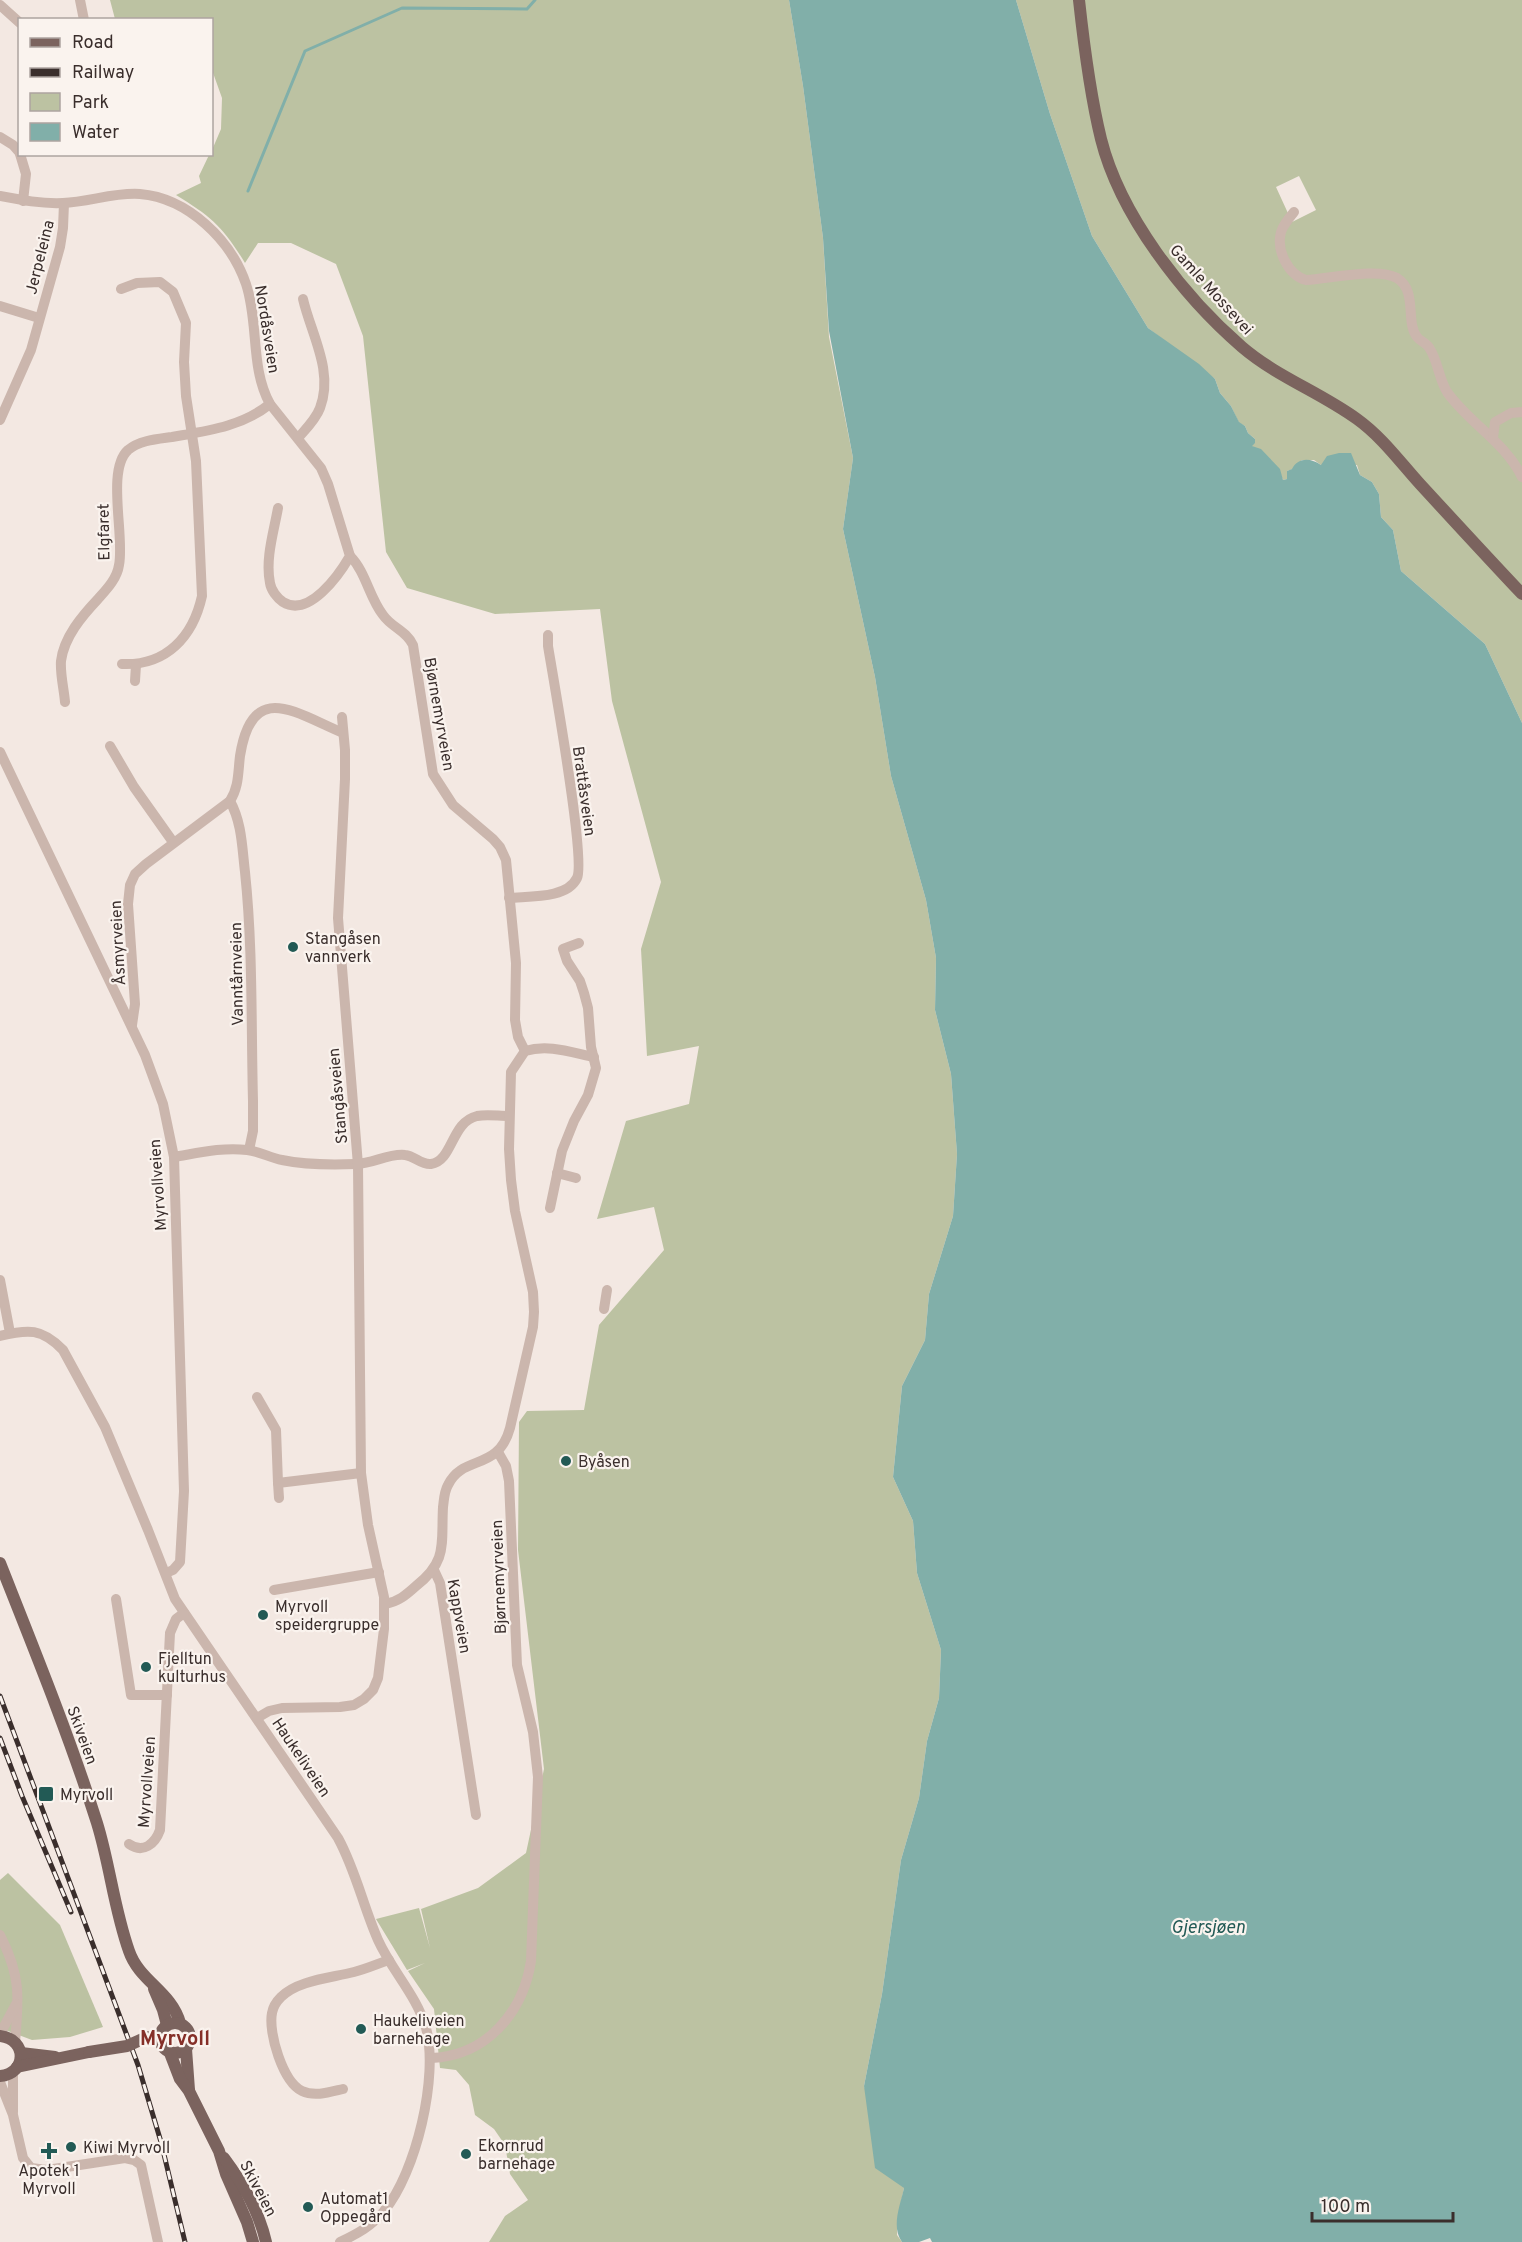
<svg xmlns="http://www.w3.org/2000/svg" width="1522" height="2242" font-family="Overpass,sans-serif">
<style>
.green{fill:#bcc2a2;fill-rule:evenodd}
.water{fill:#81afa9}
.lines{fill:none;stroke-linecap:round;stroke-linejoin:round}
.stream{stroke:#81afa9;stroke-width:3}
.minor{stroke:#cbb6ad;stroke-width:10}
.major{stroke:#7b635e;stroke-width:12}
.rail-casing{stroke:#3a2e2c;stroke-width:5}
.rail{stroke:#faf3ee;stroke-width:3;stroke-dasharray:9;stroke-linecap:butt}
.major-bridge{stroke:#7b635e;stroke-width:12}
.poi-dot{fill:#225a55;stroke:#faf3ee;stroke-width:2}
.labels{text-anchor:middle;stroke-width:4.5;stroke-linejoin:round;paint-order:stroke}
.street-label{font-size:16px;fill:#3a2e2c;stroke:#faf3ee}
.poi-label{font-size:16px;fill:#3a2e2c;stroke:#faf3ee;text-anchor:start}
.water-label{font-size:18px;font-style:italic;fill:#225a55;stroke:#faf3ee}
.quarter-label{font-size:20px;font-weight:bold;fill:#852f28;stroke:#faf3ee}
</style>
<rect width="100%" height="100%" fill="#f3e8e2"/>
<g class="green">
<path d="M 110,0 L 789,0 L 803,86 L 823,238 L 829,337 L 853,458 L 843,529 L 875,677 L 891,776 L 926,900 L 936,958 L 935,1010 L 951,1074 L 957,1154 L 953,1216 L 929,1294 L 925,1340 L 902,1386 L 893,1477 L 913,1521 L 917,1573 L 941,1650 L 939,1698 L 927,1741 L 919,1798 L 901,1860 L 882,1994 L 864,2086 L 904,2188 L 897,2222 L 897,2235 L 902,2242 L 489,2242 L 505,2216 L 528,2200 L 510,2174 L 505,2145 L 494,2129 L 475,2115 L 469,2085 L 456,2070 L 440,2068 L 434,2009 L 408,1971 L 425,1963 L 407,1970 L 376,1919 L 419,1908 L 430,1948 L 421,1909 L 478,1888 L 526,1853 L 544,1769 L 518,1550 L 519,1422 L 527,1411 L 584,1410 L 599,1325 L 664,1250 L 654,1207 L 597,1219 L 626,1121 L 689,1104 L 699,1046 L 647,1056 L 641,949 L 661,882 L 612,701 L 600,609 L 495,614 L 407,588 L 386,552 L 363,336 L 336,264 L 291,243 L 258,243 L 245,263 C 223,227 212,217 176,195 L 201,183 L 199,176 L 209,155 L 212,154 L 212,150 L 221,129 L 222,98 L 212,70 L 212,20 L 115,19 Z"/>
<path d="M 1016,0 L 1522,0 L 1522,723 L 1485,644 L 1401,571 L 1393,530 L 1381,517 L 1379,494 L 1372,482 L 1360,475 L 1357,465 L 1321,465 L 1314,460 L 1302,460 L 1293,469 L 1287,471 L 1287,479 L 1283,480 C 1278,466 1265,451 1251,446 L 1255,439 L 1248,433 L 1245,426 L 1239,423 L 1231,406 L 1220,393 L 1215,379 L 1148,328 L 1092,236 L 1050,114 ZM 1299,176 L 1316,210 L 1292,222 L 1276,187 Z"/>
<path d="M 8,1873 L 60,1925 L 103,2027 L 70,2037 L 32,2040 L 0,2028 L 0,1880 Z"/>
</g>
<path class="water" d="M 789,0 L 1016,0 L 1050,114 L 1092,236 L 1148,328 L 1199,364 L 1215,379 L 1220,393 L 1231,406 L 1239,422 L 1245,426 L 1248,433 L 1255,439 L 1255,443 L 1252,446 L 1261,449 L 1280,469 L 1283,480 L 1287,479 L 1287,471 L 1292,469 C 1298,457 1311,458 1321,465 L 1327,456 L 1339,453 L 1351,453 L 1360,475 L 1372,482 L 1379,494 L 1381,517 L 1393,530 L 1401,571 L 1485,644 L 1522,723 L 1522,2242 L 932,2242 L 930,2238 L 919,2242 L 902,2242 C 891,2227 900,2206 904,2188 L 875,2168 L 864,2086 L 882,1994 L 901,1860 L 919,1798 L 927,1741 L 939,1698 L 941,1650 L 917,1573 L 913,1521 L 893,1477 L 902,1386 L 925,1340 L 929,1294 L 953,1216 L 957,1154 L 951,1074 L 935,1010 L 936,958 L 926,900 L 891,776 L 875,677 L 843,529 L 853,458 L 829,331 L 823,238 L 803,86 Z"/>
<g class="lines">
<path class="stream" d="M 248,191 L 305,51 L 402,8 L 527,9 L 535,0"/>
<g class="minor">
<path d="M 80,0 L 84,20"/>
<path d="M 0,5 L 20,23"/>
<path d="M 0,137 L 13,145 L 20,153"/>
<path d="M 20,154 L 26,174 L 23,201"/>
<path d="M 0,196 C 21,200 42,204 63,203 C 89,202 115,192 140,194 C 188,198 231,240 246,284 C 259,323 250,368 270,404 L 321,468 L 328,484 L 350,556 C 339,575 309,618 283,602 C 277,598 271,590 270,583 C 265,559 274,531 278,508"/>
<path d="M 1294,212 C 1289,218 1283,225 1281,232 C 1276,250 1288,275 1306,280 C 1329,279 1377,267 1397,278 C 1418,291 1405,322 1417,337 C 1421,342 1427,343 1430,349 C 1438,362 1439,379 1447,392 C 1469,423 1505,442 1522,477"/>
<path d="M 121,289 L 137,283 L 160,282 L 173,292 L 186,323 L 184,362 L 186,396 L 196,461 L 202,596 C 193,637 166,666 122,664"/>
<path d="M 0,306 L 39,318"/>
<path d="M 0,420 L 31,350 L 60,247 L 63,228 L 64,203"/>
<path d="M 298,438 C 306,429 316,419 320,408 C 334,371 311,334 303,299"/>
<path d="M 1493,438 L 1495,422 L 1511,413 L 1522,412"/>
<path d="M 350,556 C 366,572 369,597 383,615 C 392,628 406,630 413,645 L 433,774 L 453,805 L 493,839 L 500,847 L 506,860 L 516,963 L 515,1020 L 518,1037 L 525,1051"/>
<path d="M 135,681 L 136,665"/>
<path d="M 65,702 C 64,689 60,674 61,661 C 64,637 82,616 98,599 C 106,590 117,579 119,565 C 125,537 106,470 128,450 C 140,440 158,439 172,437 C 206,431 241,427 270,404"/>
<path d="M 110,746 L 134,787 L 173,842"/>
<path d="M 0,752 L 145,1055 L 163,1104 L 174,1157 L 184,1491 L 180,1562 L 173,1570 L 166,1573"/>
<path d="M 230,801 C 242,823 242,847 245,872 C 253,948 251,1024 253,1101 L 253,1131 L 249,1150"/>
<path d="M 509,898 C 529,896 567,899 577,878 C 586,860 553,677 548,646 L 548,635"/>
<path d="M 132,1025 L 135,1004 L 128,904 L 130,885 L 135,874 L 146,864 L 230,801 C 239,787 238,772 240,756 C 252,679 295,713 343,733"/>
<path d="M 174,1157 C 198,1153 222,1147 247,1150 C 259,1151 270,1158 282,1160 C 306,1165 332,1165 356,1164 C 372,1164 389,1153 405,1155 C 415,1156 421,1165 431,1164 C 453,1161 451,1122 477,1116 C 487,1114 498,1116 509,1116"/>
<path d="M 557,1173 L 576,1178"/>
<path d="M 550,1208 L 562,1151 L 574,1121 L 588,1095 L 596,1068 L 591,1047 L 588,1008 L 584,993 L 580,981 L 567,961 L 563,949 L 579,943"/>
<path d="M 0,1280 L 10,1333"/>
<path d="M 604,1309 L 607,1290"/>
<path d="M 0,1336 C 28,1329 42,1328 63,1350 L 105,1427 L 148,1530 L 175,1599 L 338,1838 C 356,1871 363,1906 378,1940 C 392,1971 417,1996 426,2028 C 439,2076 416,2173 384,2211 C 372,2226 357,2234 340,2242"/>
<path d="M 257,1397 L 276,1430 L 278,1483"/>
<path d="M 279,1498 L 278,1483 L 361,1473"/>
<path d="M 434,1570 L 440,1583 L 476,1815"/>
<path d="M 274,1590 L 379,1572"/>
<path d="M 116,1599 L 131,1695 L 167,1695"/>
<path d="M 385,1604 C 398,1602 406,1595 416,1586 C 448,1561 441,1544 443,1507 C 444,1500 444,1492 448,1485 C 463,1454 498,1472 510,1428 L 533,1327 L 534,1312 L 533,1292 L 515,1211 L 511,1180 L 509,1149 L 511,1072 L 525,1051 C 548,1044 570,1052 594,1057"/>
<path d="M 257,1718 L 269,1711 L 282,1708 L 340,1707 L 354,1705 L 364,1699 L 373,1690 L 378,1678 L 384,1629 L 384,1597 L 368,1525 L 361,1473 L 358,1165 L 338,918 L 345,779 L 345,750 L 342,717"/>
<path d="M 129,1844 C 143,1854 155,1844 160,1830 L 170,1633 L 176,1619 L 184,1613"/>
<path d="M 0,1935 C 21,1976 19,1997 15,2042"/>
<path d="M 0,2034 L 16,2004"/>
<path d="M 431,2058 C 486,2056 523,2013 531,1961 L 538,1777 L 533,1732 L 517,1665 L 509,1481 L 506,1466 L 498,1452"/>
<path d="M 13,2072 L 13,2112"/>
<path d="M 0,2082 L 13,2115 L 23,2158 L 31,2168 L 47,2170 L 125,2158 L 134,2160 L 141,2165 L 158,2242"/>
<path d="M 343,2089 C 330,2092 315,2097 302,2091 C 283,2082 268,2033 272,2013 C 273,2007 276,2002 281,1997 C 298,1980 331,1978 354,1972 C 366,1969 377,1964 389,1960"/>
</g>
<g class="major">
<path d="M 1079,0 C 1084,46 1090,94 1101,139 C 1120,215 1183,296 1242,347 C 1277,377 1320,392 1357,419 C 1382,437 1400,462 1420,484 C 1454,521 1488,558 1522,594"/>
<path d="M 0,1563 C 34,1649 69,1735 97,1823 C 110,1865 114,1909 129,1951 C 139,1981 172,1992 180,2023"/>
<path d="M 154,1989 L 163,2010 L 167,2025"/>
<circle cx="175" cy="2038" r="15"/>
<path d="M 0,2036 C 28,2039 27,2074 0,2076"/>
<path d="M 186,2049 L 189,2090"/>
<path d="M 21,2053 L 55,2057"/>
<path d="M 170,2053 L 180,2079 L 189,2091 L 219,2151 L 226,2174 L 247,2222 L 253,2242"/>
<path d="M 17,2067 L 89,2052"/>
<path d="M 224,2158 C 242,2182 259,2212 266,2242"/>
</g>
<defs>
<g id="rail">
<path d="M 0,1696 L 138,2065 L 161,2142 L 185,2242"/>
<path d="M 0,1738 L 22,1796 L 71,1912"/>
</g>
</defs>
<use href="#rail" class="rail-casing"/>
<use href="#rail" class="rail"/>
<path class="major-bridge" d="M 89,2052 L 127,2046 L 147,2037"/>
</g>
<g class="poi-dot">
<circle cx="293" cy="947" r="6"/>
<circle cx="566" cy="1461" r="6"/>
<circle cx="263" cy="1615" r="6"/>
<circle cx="146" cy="1667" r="6"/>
<rect x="38" y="1786" width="16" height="16" rx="3"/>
<circle cx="361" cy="2029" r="6"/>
<circle cx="71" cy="2147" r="6"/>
<path d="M46 2142h6v6h6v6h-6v6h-6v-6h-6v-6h6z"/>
<circle cx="466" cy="2154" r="6"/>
<circle cx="308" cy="2207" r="6"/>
</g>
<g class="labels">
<g class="street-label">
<text transform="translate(39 257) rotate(-76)" y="6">Jerpeleina</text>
<text transform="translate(1212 289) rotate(48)" y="6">Gamle Mossevei</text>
<text transform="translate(268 329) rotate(81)" y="6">Nordåsveien</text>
<text transform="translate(103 532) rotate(-91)" y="6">Elgfaret</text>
<text transform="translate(440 714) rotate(80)" y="6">Bjørnemyrveien</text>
<text transform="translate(585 791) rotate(82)" y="6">Brattåsveien</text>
<text transform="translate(117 943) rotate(-93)" y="6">Åsmyrveien</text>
<text transform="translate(236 974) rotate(-91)" y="6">Vanntårnveien</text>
<text transform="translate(337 1096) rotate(-95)" y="6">Stangåsveien</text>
<text transform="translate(157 1185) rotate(-94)" y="6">Myrvollveien</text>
<text transform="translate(498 1577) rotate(-92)" y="6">Bjørnemyrveien</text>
<text transform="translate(460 1616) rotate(80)" y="6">Kappveien</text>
<text transform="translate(83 1735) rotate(70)" y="6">Skiveien</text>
<text transform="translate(302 1757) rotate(56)" y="6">Haukeliveien</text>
<text transform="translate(146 1782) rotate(-86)" y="6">Myrvollveien</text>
<text transform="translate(259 2188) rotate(62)" y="6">Skiveien</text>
</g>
<g class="poi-label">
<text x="305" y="944">Stangåsen<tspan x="305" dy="18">vannverk</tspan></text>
<text x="578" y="1467">Byåsen</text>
<text x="275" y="1612">Myrvoll<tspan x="275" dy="18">speidergruppe</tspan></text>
<text x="158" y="1664">Fjelltun<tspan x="158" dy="18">kulturhus</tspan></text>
<text x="60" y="1800">Myrvoll</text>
<text x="373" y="2026">Haukeliveien<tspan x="373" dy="18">barnehage</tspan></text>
<text x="478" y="2151">Ekornrud<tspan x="478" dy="18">barnehage</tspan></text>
<text x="83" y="2153">Kiwi Myrvoll</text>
<text x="49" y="2176" text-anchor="middle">Apotek 1<tspan x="49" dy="18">Myrvoll</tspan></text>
<text x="320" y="2204">Automat1<tspan x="320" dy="18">Oppegård</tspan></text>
</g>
<g class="water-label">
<text x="1208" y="1933">Gjersjøen</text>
</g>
<g class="quarter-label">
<text x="175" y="2045">Myrvoll</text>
</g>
</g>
<rect x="18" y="18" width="195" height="138" fill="#faf3ee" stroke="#ada4a0" stroke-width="1.5"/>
<rect x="30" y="38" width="30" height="9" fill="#7b635e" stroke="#ada4a0" stroke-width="1.5"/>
<text x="72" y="48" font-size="18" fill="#3a2e2c">Road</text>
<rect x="30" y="68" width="30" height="9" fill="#3a2e2c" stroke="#ada4a0" stroke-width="1.5"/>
<text x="72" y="78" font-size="18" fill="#3a2e2c">Railway</text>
<rect x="30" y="93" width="30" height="18" fill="#bcc2a2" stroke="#ada4a0" stroke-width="1.5"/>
<text x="72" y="108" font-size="18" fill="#3a2e2c">Park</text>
<rect x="30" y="123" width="30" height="18" fill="#81afa9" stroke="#ada4a0" stroke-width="1.5"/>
<text x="72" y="138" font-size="18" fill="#3a2e2c">Water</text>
<path d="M1312 2212v9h141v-9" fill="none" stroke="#3a2e2c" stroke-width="3"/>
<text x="1321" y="2212" font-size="18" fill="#3a2e2c" stroke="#faf3ee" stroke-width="4.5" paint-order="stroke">100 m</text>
</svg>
